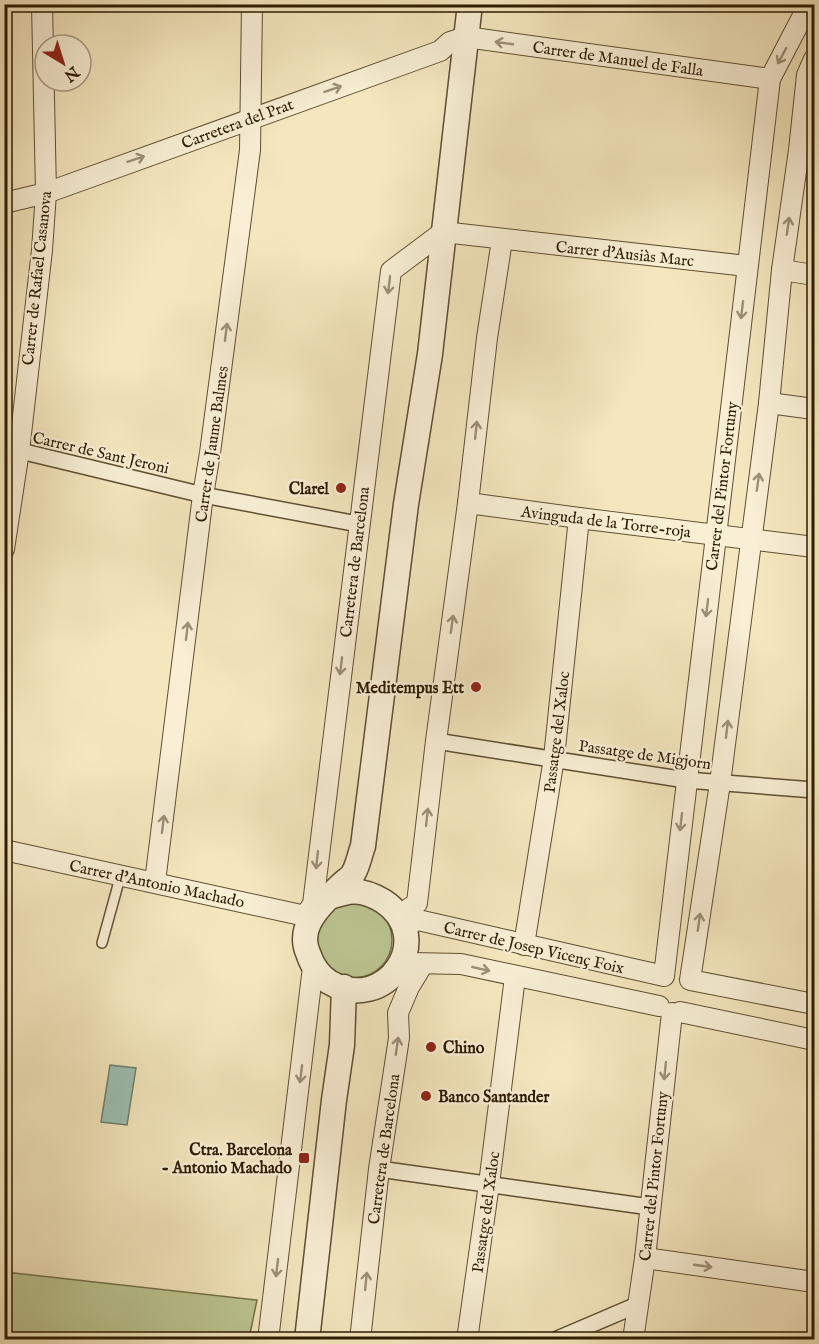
<svg xmlns="http://www.w3.org/2000/svg" width="819" height="1344" font-family="'IM FELL English',serif">
<style>
.green{fill:#bbc591;stroke:#74704a;stroke-width:1.5}
.water{fill:#9cbfb3;stroke:#707e6d;stroke-width:1.5}
.lines{fill:none;stroke-linecap:round;stroke-linejoin:round}
.service-casing{stroke:#5f4f32;stroke-width:12}
.pedestrian-casing{stroke:#5f4f32;stroke-width:18}
.minor-casing{stroke:#5f4f32;stroke-width:22}
.tertiary-casing{stroke:#5f4f32;stroke-width:27}
.service{stroke:#f8efd5;stroke-width:9}
.pedestrian{stroke:#f8efd5;stroke-width:15}
.minor{stroke:#f8efd5;stroke-width:20}
.tertiary{stroke:#f8efd5;stroke-width:24}
.oneway{stroke:#9d9076}
.poi-dot{fill:#8f2418;stroke:#f8efd5;stroke-width:2}
.labels{text-anchor:middle;stroke-width:4.5;stroke-linejoin:round;paint-order:stroke}
.street-label{font-size:16px;fill:#2d1c03;stroke:#f8efd5}
.poi-label{font-size:16px;font-weight:bold;fill:#2d1c03;stroke:#f8efd5;text-anchor:end}
</style>
<rect width="100%" height="100%" fill="#f4e7be"/>
<filter id="stains"><feTurbulence type="fractalNoise" baseFrequency=".00333" numOctaves="4"/><feColorMatrix values="0 0 0 0 .2 0 0 0 0 .09 0 0 0 0 .02 0 0 0 .5 -.17"/></filter>
<radialGradient id="worn" r=".72"><stop offset=".6" stop-color="#630" stop-opacity="0"/><stop offset="1" stop-color="#630" stop-opacity=".3"/></radialGradient>
<g class="green">
<circle cx="354" cy="940" r="38"/>
<path d="M 5,1272 L 257,1300 L 249,1339 L 5,1339 Z"/>
</g>
<path class="water" d="M 110,1065 L 136,1068 L 127,1125 L 101,1122 Z"/>
<g class="lines">
<defs>
<path id="service" d="M 102,943 L 121,874"/>
<g id="pedestrian">
<path d="M 4,447 L 203,495 L 358,524"/>
<path d="M 436,741 L 686,780 L 814,790"/>
<path d="M 379,1169 L 650,1207"/>
<path d="M 555,1340 L 637,1305"/>
</g>
<g id="minor">
<path d="M 814,59 L 807,75 L 799,150 L 782,270 L 769,403 L 720,783 L 690,980 L 814,1004"/>
<path d="M 4,203 L 46,193 L 440,51 L 450,42 L 466,37 L 770,79"/>
<path d="M 782,270 L 814,275"/>
<path d="M 769,403 L 814,409"/>
<path d="M 468,503 L 579,518 L 814,547"/>
<path d="M 4,549 L 19,451 L 42,250 L 46,193 L 42,4"/>
<path d="M 4,850 L 310,917"/>
<path d="M 155,882 L 203,495 L 210,453 L 250,150 L 252,4"/>
<path d="M 305,916 L 313,904 L 391,271 L 443,232 L 747,266"/>
<path d="M 398,916 L 417,903 L 436,741 L 468,503 L 487,338 L 502,240"/>
<path d="M 405,926 L 418,920 L 664,976 L 770,79 L 809,4"/>
<path d="M 524,945 L 554,758 L 579,518"/>
<path d="M 411,963 L 461,964 L 659,1006"/>
<path d="M 680,1012 L 814,1040"/>
<path d="M 645,1258 L 814,1282"/>
<path d="M 268,1340 L 313,967"/>
<path d="M 360,1340 L 379,1169 L 399,1038 L 398,1013 L 409,987 L 423,964"/>
<path d="M 467,1340 L 489,1184 L 515,977"/>
<path d="M 633,1340 L 645,1258 L 672,1013"/>
</g>
<g id="tertiary">
<path d="M 327,898 C 350,890 361,888 383,901 C 438,937 386,1016 329,982 C 318,975 312,965 308,953 C 296,925 323,903 341,885 C 345,881 352,877 354,872 C 358,865 360,854 363,846 L 406,504 L 430,354 L 470,4"/>
<path d="M 307,1340 L 334,1100 L 342,1045 L 344,987"/>
</g>
</defs>
<use href="#service" class="service-casing"/>
<use href="#pedestrian" class="pedestrian-casing"/>
<use href="#minor" class="minor-casing"/>
<use href="#tertiary" class="tertiary-casing"/>
<use href="#service" class="service"/>
<use href="#pedestrian" class="pedestrian"/>
<use href="#minor" class="minor"/>
<use href="#tertiary" class="tertiary"/>
</g>
<defs><path id="oneway-shaft" d="M-6 0H5M1.5-3L5.5 0L1.5 3" fill="none" stroke-width="1.6" stroke-linecap="round" stroke-linejoin="round" transform="scale(1.5)"/></defs>
<g class="oneway">
<use href="#oneway-shaft" transform="translate(504 43) rotate(-172)"/>
<use href="#oneway-shaft" transform="translate(782 56) rotate(118)"/>
<use href="#oneway-shaft" transform="translate(333 89) rotate(-19)"/>
<use href="#oneway-shaft" transform="translate(136 159) rotate(-19)"/>
<use href="#oneway-shaft" transform="translate(788 226) rotate(-82)"/>
<use href="#oneway-shaft" transform="translate(389 285) rotate(97)"/>
<use href="#oneway-shaft" transform="translate(742 310) rotate(97)"/>
<use href="#oneway-shaft" transform="translate(226 332) rotate(-83)"/>
<use href="#oneway-shaft" transform="translate(476 430) rotate(-84)"/>
<use href="#oneway-shaft" transform="translate(758 482) rotate(-82)"/>
<use href="#oneway-shaft" transform="translate(707 608) rotate(97)"/>
<use href="#oneway-shaft" transform="translate(452 624) rotate(-82)"/>
<use href="#oneway-shaft" transform="translate(187 631) rotate(-83)"/>
<use href="#oneway-shaft" transform="translate(341 666) rotate(97)"/>
<use href="#oneway-shaft" transform="translate(727 729) rotate(-83)"/>
<use href="#oneway-shaft" transform="translate(427 817) rotate(-84)"/>
<use href="#oneway-shaft" transform="translate(681 822) rotate(97)"/>
<use href="#oneway-shaft" transform="translate(163 824) rotate(-83)"/>
<use href="#oneway-shaft" transform="translate(317 860) rotate(96)"/>
<use href="#oneway-shaft" transform="translate(699 922) rotate(-82)"/>
<use href="#oneway-shaft" transform="translate(481 969) rotate(13)"/>
<use href="#oneway-shaft" transform="translate(397 1046) rotate(-82)"/>
<use href="#oneway-shaft" transform="translate(665 1071) rotate(96)"/>
<use href="#oneway-shaft" transform="translate(301 1074) rotate(97)"/>
<use href="#oneway-shaft" transform="translate(703 1266) rotate(8)"/>
<use href="#oneway-shaft" transform="translate(277 1268) rotate(97)"/>
<use href="#oneway-shaft" transform="translate(366 1281) rotate(-84)"/>
</g>
<g class="poi-dot">
<circle cx="341" cy="488" r="6"/>
<circle cx="476" cy="687" r="6"/>
<circle cx="431" cy="1047" r="6"/>
<circle cx="426" cy="1096" r="6"/>
<rect x="298" y="1152" width="12" height="12" rx="3"/>
</g>
<g class="labels">
<g class="street-label">
<text transform="translate(618 58) rotate(8)" y="6">Carrer de Manuel de Falla</text>
<text transform="translate(237 123) rotate(-20)" y="6">Carretera del Prat</text>
<text transform="translate(625 253) rotate(6)" y="6">Carrer d'Ausiàs Marc</text>
<text transform="translate(36 278) rotate(-84)" y="6">Carrer de Rafael Casanova</text>
<text transform="translate(211 444) rotate(-82)" y="6">Carrer de Jaume Balmes</text>
<text transform="translate(101 452) rotate(13)" y="6">Carrer de Sant Jeroni</text>
<text transform="translate(721 486) rotate(-83)" y="6">Carrer del Pintor Fortuny</text>
<text transform="translate(606 521) rotate(7)" y="6">Avinguda de la Torre-roja</text>
<text transform="translate(354 562) rotate(-83)" y="6">Carretera de Barcelona</text>
<text transform="translate(556 732) rotate(-83)" y="6">Passatge del Xaloc</text>
<text transform="translate(645 754) rotate(8)" y="6">Passatge de Migjorn</text>
<text transform="translate(157 883) rotate(12)" y="6">Carrer d'Antonio Machado</text>
<text transform="translate(534 947) rotate(13)" y="6">Carrer de Josep Vicenç Foix</text>
<text transform="translate(383 1149) rotate(-82)" y="6">Carretera de Barcelona</text>
<text transform="translate(653 1176) rotate(-84)" y="6">Carrer del Pintor Fortuny</text>
<text transform="translate(485 1212) rotate(-82)" y="6">Passatge del Xaloc</text>
</g>
<g class="poi-label">
<text x="329" y="494">Clarel</text>
<text x="464" y="693">Meditempus Ett</text>
<text x="443" y="1053" text-anchor="start">Chino</text>
<text x="438" y="1102" text-anchor="start">Banco Santander</text>
<text x="292" y="1155">Ctra. Barcelona<tspan x="292" dy="18">- Antonio Machado</tspan></text>
</g>
</g>
<rect width="819" height="1344" fill="none" stroke="#f4e7be" stroke-width="24"/>
<rect x="6" y="6" width="807" height="1332" fill="none" stroke="#2d1c03" stroke-width="3"/>
<rect x="12" y="12" width="795" height="1320" fill="none" stroke="#2d1c03" stroke-width="1.5"/>
<g transform="translate(63 63) rotate(142)"><circle r="28" fill="#f8efd5" stroke="#a79b81" stroke-width="1.5"/>
<path d="M0-4.5L10 22L0 15L-10 22Z" fill="#8f2418"/>
<text y="-9" font-size="16" font-weight="bold" text-anchor="middle" fill="#2d1c03">N</text>
</g>
<rect width="100%" height="100%" filter="url(#stains)"/>
<rect width="100%" height="100%" fill="url(#worn)"/>
</svg>
